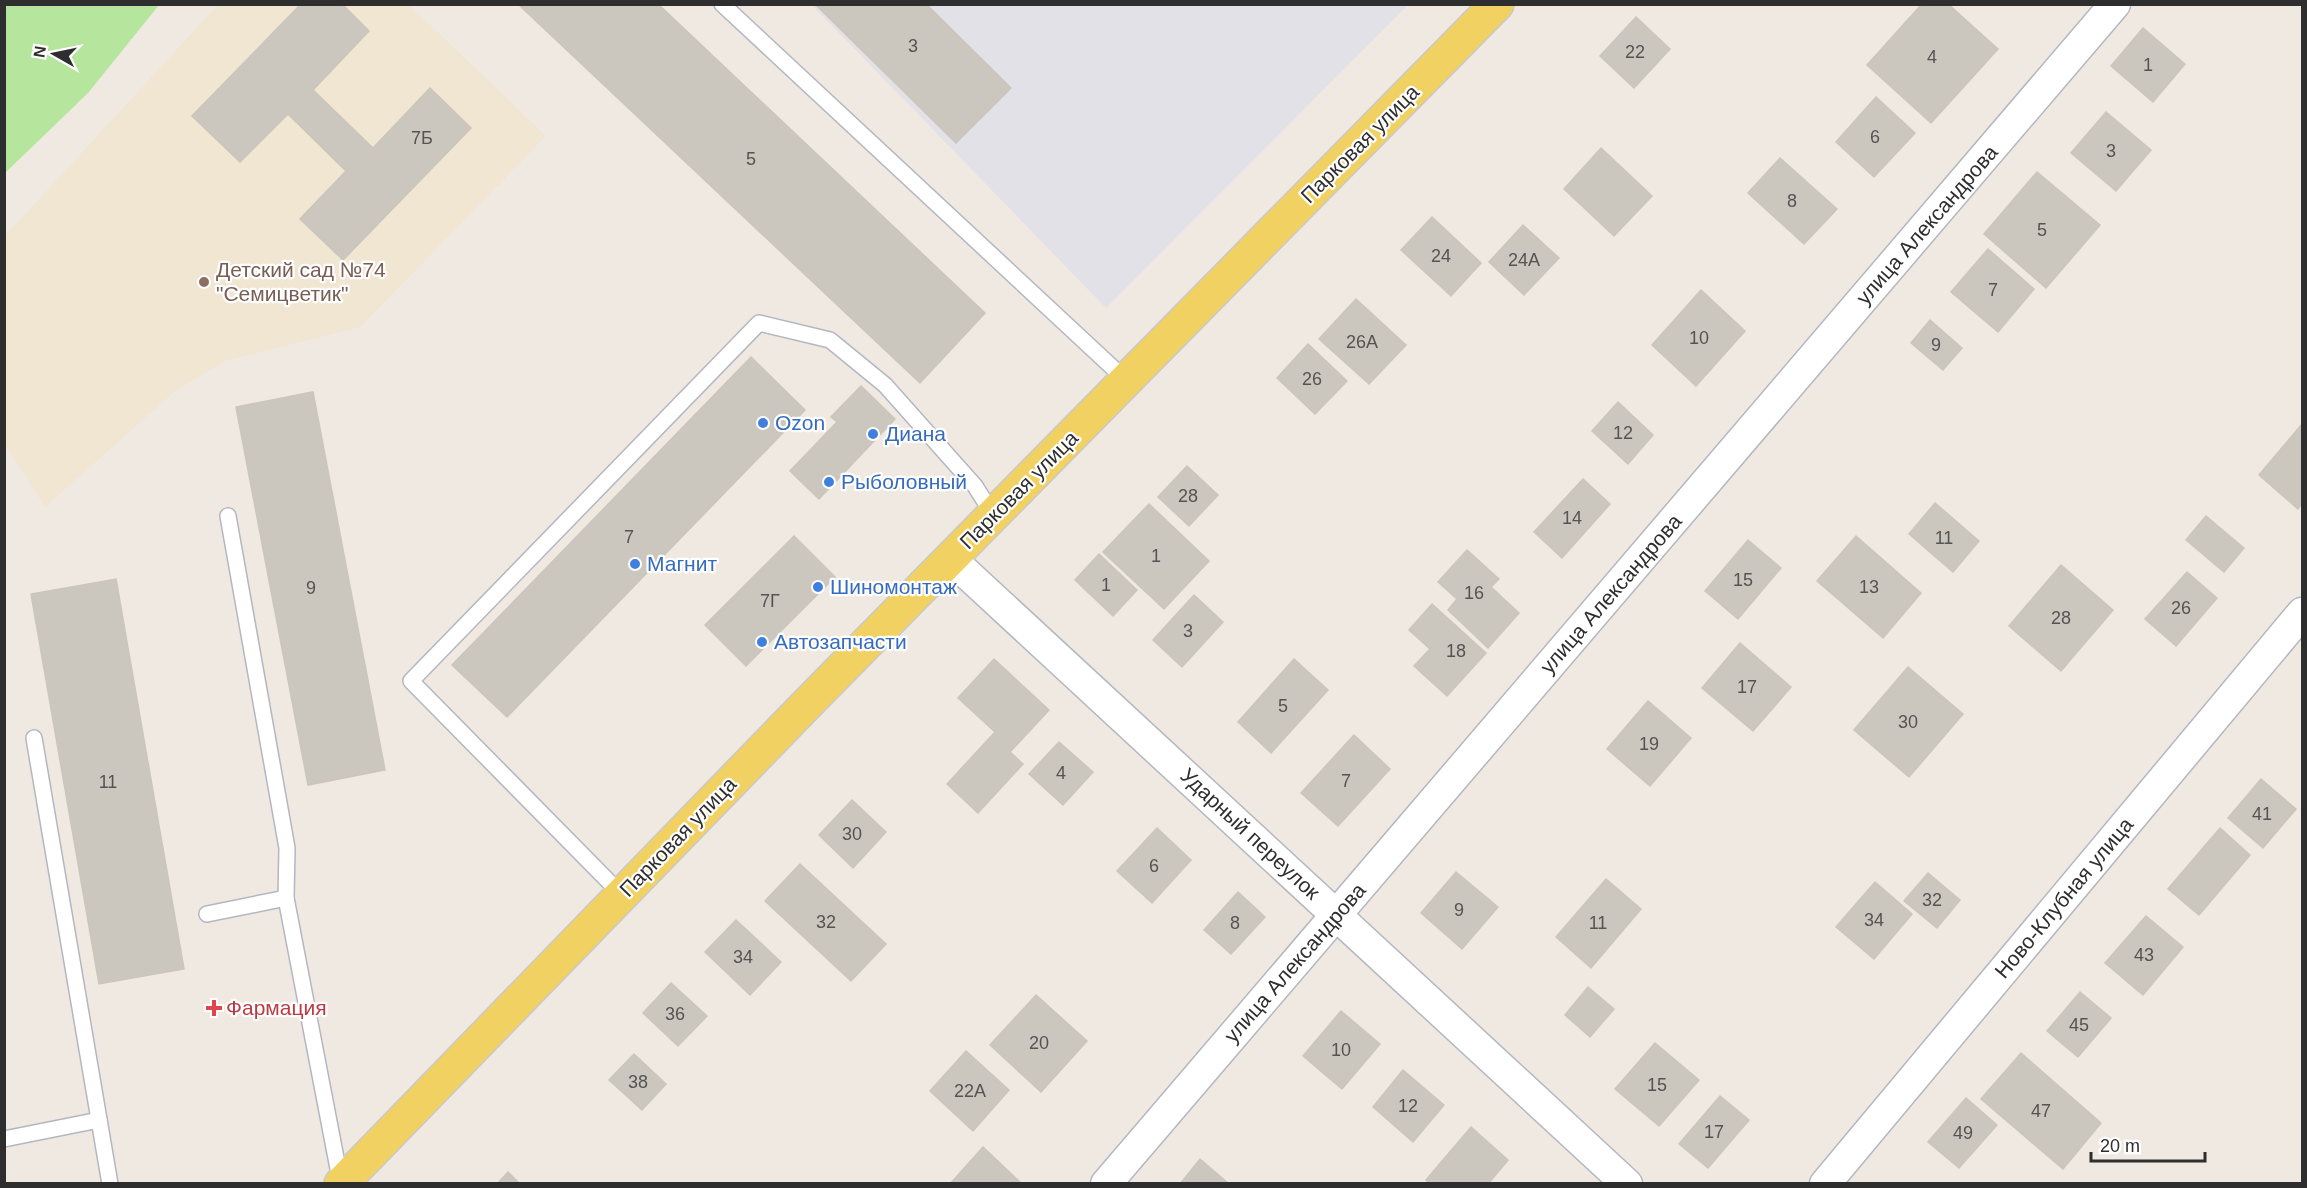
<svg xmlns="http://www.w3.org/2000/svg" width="2307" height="1188" font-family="Arial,sans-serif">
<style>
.industrial{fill:#e3e1e8}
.education{fill:#f0e6d1}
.green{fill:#b6e59e}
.building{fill:#cbc7bf;stroke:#cbc5ba;stroke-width:1.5}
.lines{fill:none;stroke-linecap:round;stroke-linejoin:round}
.service-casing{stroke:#b4b7c1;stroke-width:18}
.minor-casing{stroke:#b4b7c1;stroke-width:33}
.primary-casing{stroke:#c9c9c9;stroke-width:36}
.service{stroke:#fff;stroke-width:15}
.minor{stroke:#fff;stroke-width:30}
.primary{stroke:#f2d163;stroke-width:33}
.education-dot{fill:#8d6e63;stroke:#fff;stroke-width:2}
.shop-dot{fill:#3f7fe0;stroke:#fff;stroke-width:2}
.health-dot{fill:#e0444e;stroke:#fff;stroke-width:2}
.labels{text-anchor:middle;stroke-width:4.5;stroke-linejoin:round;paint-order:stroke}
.number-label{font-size:18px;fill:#555452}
.street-label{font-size:21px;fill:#2e2e2e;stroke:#fff}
.education-label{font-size:21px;fill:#785e54;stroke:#fff;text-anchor:start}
.shop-label{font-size:21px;fill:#366cbe;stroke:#fff;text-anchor:start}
.health-label{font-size:21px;fill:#be3a42;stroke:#fff;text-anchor:start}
</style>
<rect width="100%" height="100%" fill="#efe9e1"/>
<path class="industrial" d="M 812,5 L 1408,5 L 1106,308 Z"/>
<path class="education" d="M 218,5 L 409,5 L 546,136 L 360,327 L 225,361 L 175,391 L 45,507 L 5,444 L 4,237 Z"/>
<path class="green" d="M 5,4 L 159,5 L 88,93 L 5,173 Z"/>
<g class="building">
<path d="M 301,4 L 342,4 L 369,31 L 313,90 L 373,148 L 430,88 L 471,128 L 343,260 L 300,219 L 346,171 L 288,114 L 240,162 L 192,116 Z"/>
<path d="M 518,4 L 658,4 L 985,313 L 920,383 Z"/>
<path d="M 815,4 L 926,4 L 1011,88 L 956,143 Z"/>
<path d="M 1922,4 L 1948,4 L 1998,49 L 1931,123 L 1867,65 Z"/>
<path d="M 1636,17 L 1670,49 L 1634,88 L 1600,56 Z"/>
<path d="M 2143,28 L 2185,64 L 2153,102 L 2111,66 Z"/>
<path d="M 1876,97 L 1915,133 L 1874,177 L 1836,142 Z"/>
<path d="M 2106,112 L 2151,150 L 2116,191 L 2071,153 Z"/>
<path d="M 1601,148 L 1652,196 L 1614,236 L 1564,189 Z"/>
<path d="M 1780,158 L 1837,209 L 1804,244 L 1748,193 Z"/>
<path d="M 2037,172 L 2100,225 L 2046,288 L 1984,234 Z"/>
<path d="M 1432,217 L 1481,263 L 1451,296 L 1401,250 Z"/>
<path d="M 1523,225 L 1559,258 L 1524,295 L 1489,262 Z"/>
<path d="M 1988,249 L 2034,289 L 1998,332 L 1951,292 Z"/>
<path d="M 1701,290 L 1745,331 L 1696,386 L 1652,345 Z"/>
<path d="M 1356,299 L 1406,345 L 1369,384 L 1319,339 Z"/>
<path d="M 1930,320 L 1962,348 L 1943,370 L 1911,343 Z"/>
<path d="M 1308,344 L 1347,381 L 1315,414 L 1277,378 Z"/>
<path d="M 751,357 L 805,410 L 507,717 L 452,665 Z"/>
<path d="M 861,386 L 895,419 L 819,499 L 790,471 L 837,422 L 831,417 Z"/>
<path d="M 313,392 L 385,770 L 308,785 L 236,407 Z"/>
<path d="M 1618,402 L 1653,435 L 1628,464 L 1592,431 Z"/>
<path d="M 2302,424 L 2302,503 L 2298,509 L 2259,475 Z"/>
<path d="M 1187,466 L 1218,495 L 1189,526 L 1158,497 Z"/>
<path d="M 1583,479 L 1610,504 L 1562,558 L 1534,532 Z"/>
<path d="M 1935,503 L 1979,541 L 1953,572 L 1909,534 Z"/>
<path d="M 1149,504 L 1209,561 L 1164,609 L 1103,552 Z"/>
<path d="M 2206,516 L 2244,548 L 2224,572 L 2186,540 Z"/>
<path d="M 794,536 L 835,577 L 746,666 L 705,625 Z"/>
<path d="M 1856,536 L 1921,593 L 1883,638 L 1817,581 Z"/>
<path d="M 1748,540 L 1781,568 L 1738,619 L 1705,591 Z"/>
<path d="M 1467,550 L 1499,579 L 1491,587 L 1519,613 L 1488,648 L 1448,610 L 1457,599 L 1438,582 Z"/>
<path d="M 1099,554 L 1137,590 L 1113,616 L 1075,580 Z"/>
<path d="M 2061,565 L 2113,610 L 2061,671 L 2009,626 Z"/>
<path d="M 2187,572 L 2217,598 L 2176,646 L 2145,619 Z"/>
<path d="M 116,579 L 184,969 L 99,984 L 31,594 Z"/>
<path d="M 1194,595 L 1223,622 L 1182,667 L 1153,640 Z"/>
<path d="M 1432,604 L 1486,653 L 1447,696 L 1414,666 L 1430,649 L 1409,630 Z"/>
<path d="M 1740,643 L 1791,687 L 1753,731 L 1702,688 Z"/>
<path d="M 994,659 L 1049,710 L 1010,752 L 1023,764 L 978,813 L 947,784 L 995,732 L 958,698 Z"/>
<path d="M 1294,659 L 1328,690 L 1271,753 L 1238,722 Z"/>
<path d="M 1908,667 L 1963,714 L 1909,777 L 1854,730 Z"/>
<path d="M 1648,701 L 1691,738 L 1650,786 L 1607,749 Z"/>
<path d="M 1354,735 L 1390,769 L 1338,826 L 1301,793 Z"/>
<path d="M 1059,742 L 1093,772 L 1063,805 L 1029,774 Z"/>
<path d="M 2261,779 L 2296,809 L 2263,848 L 2228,818 Z"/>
<path d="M 852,800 L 886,832 L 853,868 L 819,835 Z"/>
<path d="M 1157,828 L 1191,860 L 1152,903 L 1117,871 Z"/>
<path d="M 2220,828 L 2250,855 L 2199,915 L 2168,889 Z"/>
<path d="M 800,864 L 886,944 L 851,981 L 765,901 Z"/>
<path d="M 1456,872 L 1498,907 L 1462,949 L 1421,913 Z"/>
<path d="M 1928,873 L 1960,900 L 1937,928 L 1904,901 Z"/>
<path d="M 1606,879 L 1641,909 L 1591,968 L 1556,937 Z"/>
<path d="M 1875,882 L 1912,914 L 1874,959 L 1836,927 Z"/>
<path d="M 1238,892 L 1265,917 L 1231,954 L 1204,930 Z"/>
<path d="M 2146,916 L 2183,947 L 2143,995 L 2105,963 Z"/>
<path d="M 736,920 L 781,962 L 750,995 L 705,952 Z"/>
<path d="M 671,983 L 707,1016 L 678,1046 L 643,1013 Z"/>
<path d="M 1588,987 L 1614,1009 L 1590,1037 L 1565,1015 Z"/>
<path d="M 2080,992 L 2111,1018 L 2078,1057 L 2047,1031 Z"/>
<path d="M 1036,995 L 1087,1041 L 1041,1092 L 990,1045 Z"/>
<path d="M 1341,1011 L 1380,1044 L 1342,1089 L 1303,1056 Z"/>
<path d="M 1655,1043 L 1699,1080 L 1659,1126 L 1615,1089 Z"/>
<path d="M 966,1051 L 1009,1090 L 973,1131 L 930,1091 Z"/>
<path d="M 2021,1053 L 2101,1123 L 2063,1169 L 1981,1099 Z"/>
<path d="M 634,1054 L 666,1084 L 642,1110 L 609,1080 Z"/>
<path d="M 1403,1070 L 1444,1105 L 1413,1142 L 1373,1107 Z"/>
<path d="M 1720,1096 L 1749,1120 L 1708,1168 L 1679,1144 Z"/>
<path d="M 1966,1098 L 1997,1125 L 1959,1168 L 1928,1142 Z"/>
<path d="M 1471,1127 L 1508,1160 L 1488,1184 L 1430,1184 L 1426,1180 Z"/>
<path d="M 983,1147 L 1022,1184 L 950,1184 Z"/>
<path d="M 1200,1159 L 1229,1184 L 1180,1184 Z"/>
<path d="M 508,1172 L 520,1184 L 497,1184 Z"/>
</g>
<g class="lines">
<defs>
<g id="service">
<path d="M 722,4 L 1127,381"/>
<path d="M 228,516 L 287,848 L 286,898 L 341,1184"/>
<path d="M 34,738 L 110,1184"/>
<path d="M 622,895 L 411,681 L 759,323 L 830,340 L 885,385 L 975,486 L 994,516"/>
<path d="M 207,914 L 286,898"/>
<path d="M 4,1139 L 99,1120"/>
</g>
<g id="minor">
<path d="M 951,559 L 1627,1184"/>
<path d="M 1106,1184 L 2115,4"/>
<path d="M 1825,1184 L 2302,613"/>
</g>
<path id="primary" d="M 341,1184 L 807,704 L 1497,4"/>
</defs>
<use href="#service" class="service-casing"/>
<use href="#minor" class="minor-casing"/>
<use href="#primary" class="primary-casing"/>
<use href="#service" class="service"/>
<use href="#minor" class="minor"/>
<use href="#primary" class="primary"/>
</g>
<circle class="education-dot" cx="204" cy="282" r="6"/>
<g class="shop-dot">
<circle cx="763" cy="423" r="6"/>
<circle cx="873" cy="434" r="6"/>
<circle cx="829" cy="482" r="6"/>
<circle cx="635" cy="564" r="6"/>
<circle cx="818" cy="587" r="6"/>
<circle cx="762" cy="642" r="6"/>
</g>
<path class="health-dot" d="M211 999h6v6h6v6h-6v6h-6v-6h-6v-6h6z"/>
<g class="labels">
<g class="number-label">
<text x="913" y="52">3</text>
<text x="1635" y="58">22</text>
<text x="1932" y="63">4</text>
<text x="2148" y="71">1</text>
<text x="1875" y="143">6</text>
<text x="422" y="144">7Б</text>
<text x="2111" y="157">3</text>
<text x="751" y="165">5</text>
<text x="1792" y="207">8</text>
<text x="2042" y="236">5</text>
<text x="1441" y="262">24</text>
<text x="1524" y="266">24А</text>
<text x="1993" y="296">7</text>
<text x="1699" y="344">10</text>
<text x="1362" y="348">26А</text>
<text x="1936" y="351">9</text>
<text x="1312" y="385">26</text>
<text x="1623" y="439">12</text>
<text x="1188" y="502">28</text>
<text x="1572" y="524">14</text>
<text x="629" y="543">7</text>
<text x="1944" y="544">11</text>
<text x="1156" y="562">1</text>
<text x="1743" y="586">15</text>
<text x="1106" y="591">1</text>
<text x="1869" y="593">13</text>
<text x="311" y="594">9</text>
<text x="1474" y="599">16</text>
<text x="770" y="607">7Г</text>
<text x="2181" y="614">26</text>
<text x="2061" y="624">28</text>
<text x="1188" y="637">3</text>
<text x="1456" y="657">18</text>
<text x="1747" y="693">17</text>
<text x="1283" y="712">5</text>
<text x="1908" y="728">30</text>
<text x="1649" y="750">19</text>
<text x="1061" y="779">4</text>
<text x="1346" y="787">7</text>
<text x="108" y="788">11</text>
<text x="2262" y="820">41</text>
<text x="852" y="840">30</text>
<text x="1154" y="872">6</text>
<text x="1932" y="906">32</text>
<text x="1459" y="916">9</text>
<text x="1874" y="926">34</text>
<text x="826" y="928">32</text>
<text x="1235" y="929">8</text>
<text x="1598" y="929">11</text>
<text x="2144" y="961">43</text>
<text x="743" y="963">34</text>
<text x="675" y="1020">36</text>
<text x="2079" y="1031">45</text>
<text x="1039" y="1049">20</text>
<text x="1341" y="1056">10</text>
<text x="638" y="1088">38</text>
<text x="1657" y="1091">15</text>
<text x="970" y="1097">22А</text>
<text x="1408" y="1112">12</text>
<text x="2041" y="1117">47</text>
<text x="1714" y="1138">17</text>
<text x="1963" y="1139">49</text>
</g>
<g class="street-label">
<text transform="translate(1360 144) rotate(-45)" y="7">Парковая улица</text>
<text transform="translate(1927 225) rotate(-49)" y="7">улица Александрова</text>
<text transform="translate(1019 490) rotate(-45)" y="7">Парковая улица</text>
<text transform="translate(1611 594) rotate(-49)" y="7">улица Александрова</text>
<text transform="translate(1250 834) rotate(43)" y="7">Ударный переулок</text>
<text transform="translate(678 837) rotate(-46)" y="7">Парковая улица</text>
<text transform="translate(2064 898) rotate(-50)" y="7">Ново-Клубная улица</text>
<text transform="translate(1295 963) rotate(-49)" y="7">улица Александрова</text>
</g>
<g class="education-label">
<text x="216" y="277">Детский сад №74<tspan x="216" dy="24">"Семицветик"</tspan></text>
</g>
<g class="shop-label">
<text x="775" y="430">Ozon</text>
<text x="885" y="441">Диана</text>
<text x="841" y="489">Рыболовный</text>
<text x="647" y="571">Магнит</text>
<text x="830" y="594">Шиномонтаж</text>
<text x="774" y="649">Автозапчасти</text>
</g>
<g class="health-label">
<text x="226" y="1015">Фармация</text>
</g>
</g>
<rect width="2307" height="1188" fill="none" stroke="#2e2e2e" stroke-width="12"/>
<g transform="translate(54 54) rotate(279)" stroke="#ffffff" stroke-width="4.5" paint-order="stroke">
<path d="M0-4.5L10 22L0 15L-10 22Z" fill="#2e2e2e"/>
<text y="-9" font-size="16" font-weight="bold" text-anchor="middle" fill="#2e2e2e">N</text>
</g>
<path d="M2091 1152v9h114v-9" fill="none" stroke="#2e2e2e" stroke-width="3"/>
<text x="2100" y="1152" font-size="18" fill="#2e2e2e" stroke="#ffffff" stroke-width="4.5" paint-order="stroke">20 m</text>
</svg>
